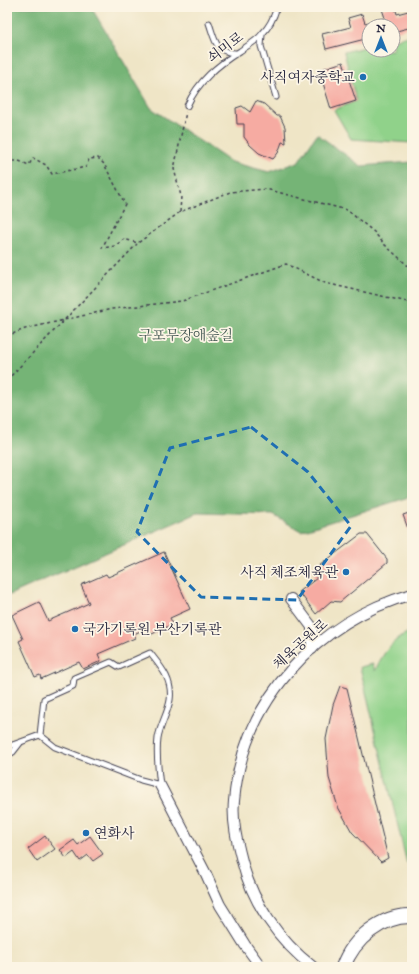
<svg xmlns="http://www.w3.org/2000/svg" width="419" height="974" font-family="'IM FELL English','Noto Serif KR',serif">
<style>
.green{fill:#90d28a;stroke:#597a62}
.forest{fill:#74b476;stroke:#4b6b58}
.building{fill:#f6aba2}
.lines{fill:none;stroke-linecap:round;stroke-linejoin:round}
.lane-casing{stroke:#413f50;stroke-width:7}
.street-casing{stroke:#413f50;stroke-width:12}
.secondary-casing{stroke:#413f50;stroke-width:16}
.path{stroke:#413f50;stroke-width:1.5;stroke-dasharray:3 3;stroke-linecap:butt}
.lane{stroke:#fff;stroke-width:5}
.street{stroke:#fff;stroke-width:10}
.secondary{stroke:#fff;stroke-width:14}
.marked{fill:none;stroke:#1f6fb2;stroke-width:3;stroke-dasharray:8 5;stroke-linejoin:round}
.poi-dot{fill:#1f6fb2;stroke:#fcf5e5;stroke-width:1.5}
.labels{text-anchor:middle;stroke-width:3.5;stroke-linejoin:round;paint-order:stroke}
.street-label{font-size:14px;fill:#22223b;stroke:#fcf5e5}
.poi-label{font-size:14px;fill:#22223b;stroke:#fcf5e5;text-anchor:end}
.park-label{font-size:14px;fill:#435753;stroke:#fcf5e5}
</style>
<rect width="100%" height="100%" fill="#fcf5e5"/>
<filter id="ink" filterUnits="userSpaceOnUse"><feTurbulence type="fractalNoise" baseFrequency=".025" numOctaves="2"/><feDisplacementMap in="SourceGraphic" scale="8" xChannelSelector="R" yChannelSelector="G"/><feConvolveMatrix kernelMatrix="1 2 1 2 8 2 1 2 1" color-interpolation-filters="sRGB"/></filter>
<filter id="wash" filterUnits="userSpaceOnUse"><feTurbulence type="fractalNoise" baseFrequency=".012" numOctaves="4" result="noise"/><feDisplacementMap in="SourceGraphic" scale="16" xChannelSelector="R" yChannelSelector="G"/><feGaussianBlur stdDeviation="0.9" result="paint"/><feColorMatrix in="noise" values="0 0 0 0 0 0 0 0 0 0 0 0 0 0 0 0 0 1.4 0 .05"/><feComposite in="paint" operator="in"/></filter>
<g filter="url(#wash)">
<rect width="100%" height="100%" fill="#efe5c6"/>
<g class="green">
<path d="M 412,35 L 412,143 L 351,139 L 334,110 L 356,101 L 344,52 L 369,46 L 369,50 L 393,50 L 393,40 Z"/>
<path d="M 412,631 L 412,863 L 407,864 L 360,667 L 373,664 L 375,671 C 382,654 394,637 412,631 Z"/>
</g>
<path class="forest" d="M 7,7 L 91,7 L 151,108 L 231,162 L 269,172 L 298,162 L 317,134 L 361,166 L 412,162 L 412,493 L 406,498 L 301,531 L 273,515 L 197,513 L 7,596 Z"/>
<g id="blocks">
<g class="building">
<path d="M 389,7 L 395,7 L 397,14 L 412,10 L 412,27 L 393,32 L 393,26 L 369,26 L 369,38 L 326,49 L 322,34 L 351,27 L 348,18 L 362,14 L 365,23 L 385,18 L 382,9 Z"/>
<path d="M 343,62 L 356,101 L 331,109 L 319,70 Z"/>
<path d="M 256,101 L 264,104 L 277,116 L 280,116 L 285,127 L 286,143 L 282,142 L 278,153 L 273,159 L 259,153 L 250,145 L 244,137 L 244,124 L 237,124 L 236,108 L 242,106 L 250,112 Z"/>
<path d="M 412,512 L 412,537 L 411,537 L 403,515 Z"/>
<path d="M 361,534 L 367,534 L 387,559 L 387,563 L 340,602 L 331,601 L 316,614 L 299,592 L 317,578 L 314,575 L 315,569 Z"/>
<path d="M 164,552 L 190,609 L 170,618 L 173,624 L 150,635 L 147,628 L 134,634 L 135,638 L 98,654 L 101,661 L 83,669 L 79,662 L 41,679 L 40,675 L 35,677 L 19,641 L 23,639 L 12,615 L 39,602 L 48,621 L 89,603 L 81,585 L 106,574 L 108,577 Z"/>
<path d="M 340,686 L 347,688 L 388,858 L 381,862 L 352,832 L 338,807 L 329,778 L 326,739 L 333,705 Z"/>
<path d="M 45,836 L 55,849 L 37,862 L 28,849 Z"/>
<path d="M 90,836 L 103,854 L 93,861 L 88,855 L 80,861 L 74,852 L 66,858 L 60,850 L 74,840 L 78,845 Z"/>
</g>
</g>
</g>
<g filter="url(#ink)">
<use href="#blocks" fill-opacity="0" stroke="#413f50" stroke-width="1"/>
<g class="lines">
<defs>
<g id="lane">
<path d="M 209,23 C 215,40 215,52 235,53"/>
<path d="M 262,35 L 261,46 L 276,97"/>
<path d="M 187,106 C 198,81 218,65 240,51 C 247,46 257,41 262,34 C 269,27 274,17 277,7"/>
<path d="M 150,653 C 161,667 173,680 170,700 C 168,713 160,725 158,738 C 156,754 158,770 160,785 L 141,780 L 55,747 L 40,735 L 44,699 L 73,686 L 74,678 L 111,662 L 119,667 Z"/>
<path d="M 7,747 L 40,735"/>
<path d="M 7,755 L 13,752 L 20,743"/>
</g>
<g id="street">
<path d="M 291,599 L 312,627 L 312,649"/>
<path d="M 160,785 L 206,874 L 220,905 L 245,945 L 261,967"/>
<path d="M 313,967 C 279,941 252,902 242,861 C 237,842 232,821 234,801 C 243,700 317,621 412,594"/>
</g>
<path id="secondary" d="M 343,967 C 353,939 382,915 412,916"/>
</defs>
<use href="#lane" class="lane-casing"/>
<use href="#street" class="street-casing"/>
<use href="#secondary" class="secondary-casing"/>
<g class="path">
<path d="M 7,161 L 19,161 L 29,165 L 33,158 L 46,165 L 52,174 L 86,167 L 89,159 L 98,158 L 104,164 L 125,204 L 102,248 L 115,246 L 124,239 L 138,243 L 180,212 L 230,192 L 266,189 L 347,210 L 374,232 L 384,244 L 407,265 L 412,267"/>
<path d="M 180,212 L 181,196 L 174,169 L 186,112"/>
<path d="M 7,336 L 25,329 L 112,309 L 182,301 L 286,264 L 325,283 L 412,303"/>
<path d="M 7,380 L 137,244"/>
</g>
<use href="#lane" class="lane"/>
<use href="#street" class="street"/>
<use href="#secondary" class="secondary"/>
</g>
</g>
<path class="marked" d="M 251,427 L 308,472 L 351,526 L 297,600 L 201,597 L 137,532 L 170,448 Z"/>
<g class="poi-dot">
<circle cx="363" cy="77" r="4"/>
<circle cx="346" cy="572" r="4"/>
<circle cx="75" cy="629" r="4"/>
<circle cx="86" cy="833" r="4"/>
</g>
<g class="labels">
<g class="street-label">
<text transform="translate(225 47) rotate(-37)" y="5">쇠미로</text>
<text transform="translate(300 644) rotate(-42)" y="5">체육공원로</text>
</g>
<g class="poi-label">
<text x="355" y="82">사직여자중학교</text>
<text x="338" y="577">사직 체조체육관</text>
<text x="83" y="634" text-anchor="start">국가기록원 부산기록관</text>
<text x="94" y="838" text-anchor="start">연화사</text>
</g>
<g class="park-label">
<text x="186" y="340">구포무장애숲길</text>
</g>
</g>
<rect width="419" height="974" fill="none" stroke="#fcf5e5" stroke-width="24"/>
<g transform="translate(381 38)"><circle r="19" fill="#fcf5e5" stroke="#a5a1a1"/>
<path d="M0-3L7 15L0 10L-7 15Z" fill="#1f6fb2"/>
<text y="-6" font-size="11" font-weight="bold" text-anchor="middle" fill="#22223b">N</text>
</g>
</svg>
